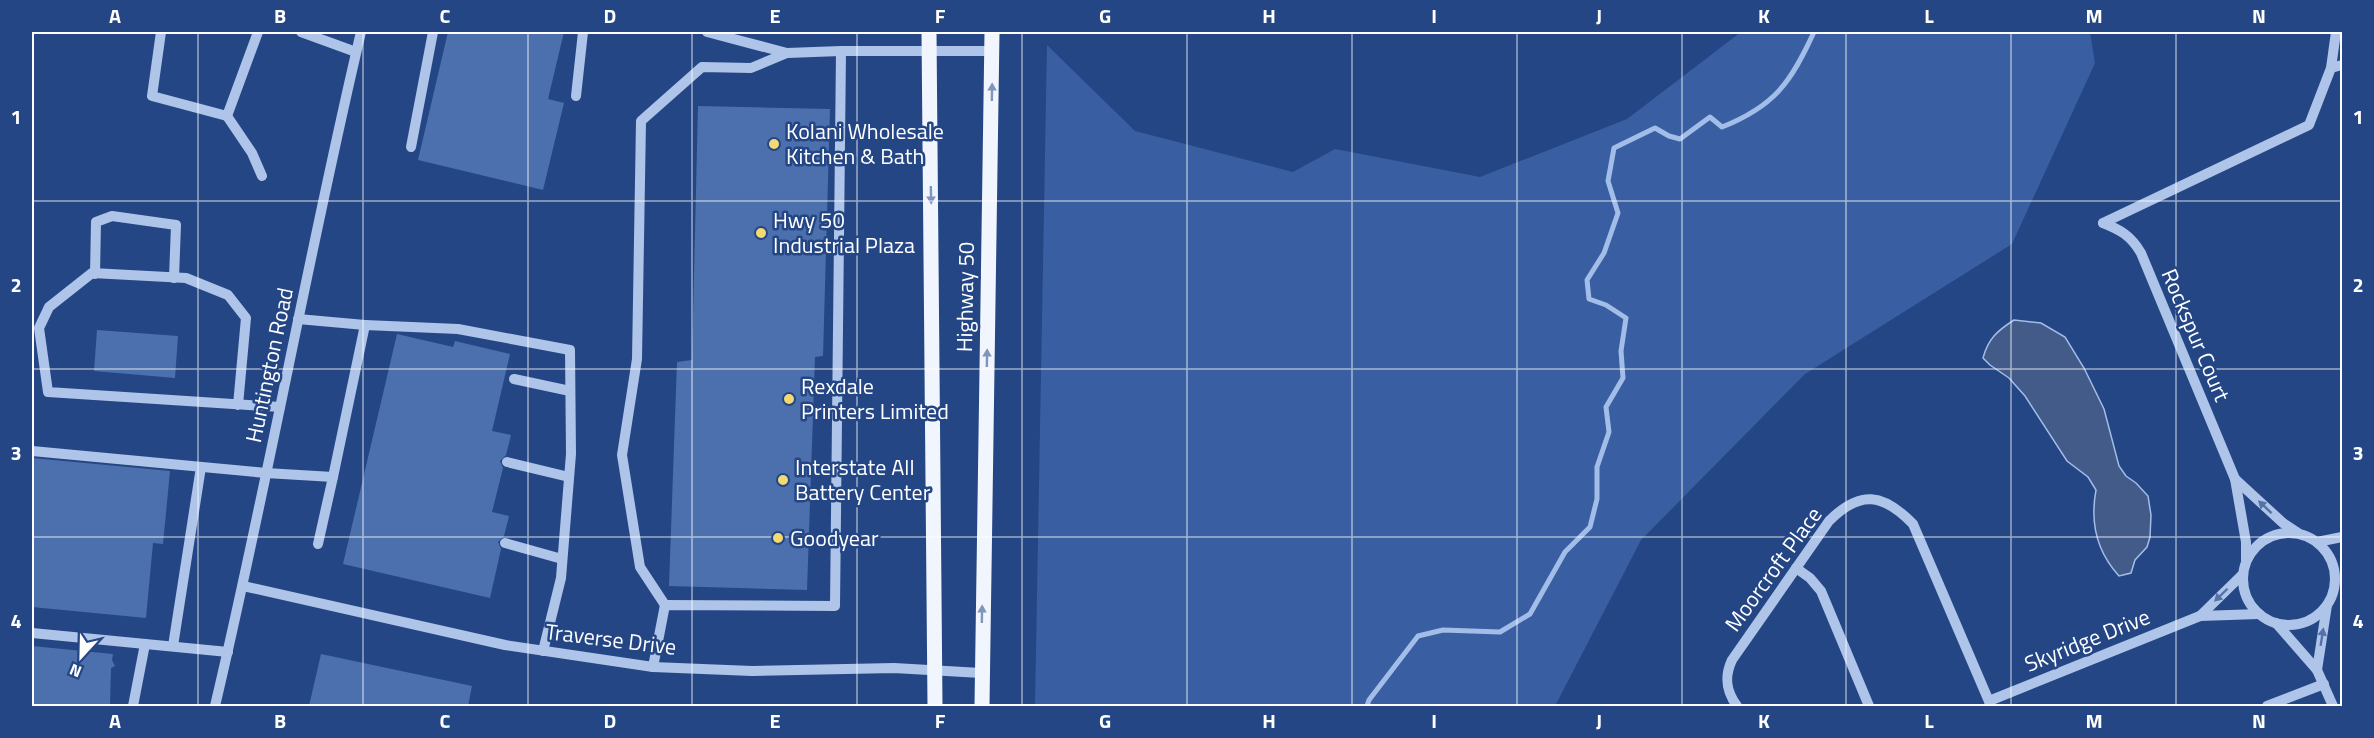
<svg xmlns="http://www.w3.org/2000/svg" width="2374" height="738" font-family="'Titillium Web',sans-serif">
<style>
.green{fill:#395fa2}
.water{fill:#435b89;stroke:#a3bde9;stroke-width:1.5}
.lines{fill:none;stroke-linecap:round;stroke-linejoin:round}
.stream{stroke:#a3bde9;stroke-width:5}
.building{fill:#4c70ad}
.minor{stroke:#aec4e8;stroke-width:10}
.major{stroke:#f1f5fe;stroke-width:15}
.oneway{fill:#8095bb}
.oneway2{fill:#5472a8}
.grid{fill:none;stroke:#fff;stroke-width:1.5;stroke-opacity:0.55}
.poi-dot{fill:#f3d972;stroke:#244685;stroke-width:2}
.labels{text-anchor:middle;stroke-width:5;stroke-linejoin:round;paint-order:stroke}
.poi-label{font-size:22px;fill:#fff;stroke:#244685;text-anchor:start}
.street-label{font-size:22px;fill:#fff;stroke:#244685}
.neatline{fill:none;stroke:#fff;stroke-width:2}
.grid-label{font-size:20px;text-anchor:middle;font-weight:bold;fill:#fff}
</style>
<rect width="100%" height="100%" fill="#244685"/>
<path class="green" d="M 1741,32 L 2090,32 L 2095,63 L 2012,244 L 1805,374 L 1641,540 L 1555,706 L 1035,706 L 1047,45 L 1135,131 L 1293,172 L 1335,149 L 1480,177 L 1627,119 Z"/>
<path class="water" d="M 2014,320 L 2041,323 L 2065,337 L 2084,368 L 2104,409 L 2119,466 L 2126,476 L 2136,483 L 2148,496 L 2151,515 L 2150,537 L 2147,547 L 2135,560 L 2131,573 L 2119,576 C 2097,552 2090,522 2096,490 L 2088,477 L 2067,461 L 2025,396 L 2009,378 L 1990,365 L 1983,358 C 1988,339 1997,331 2014,320 Z"/>
<g class="lines">
<path class="stream" d="M 1367,706 L 1369,700 L 1418,636 L 1443,630 L 1500,632 L 1530,614 L 1565,552 L 1590,527 L 1597,499 L 1597,467 L 1609,432 L 1606,407 L 1623,378 L 1621,351 L 1626,318 L 1606,305 L 1589,299 L 1587,280 L 1604,253 L 1618,213 L 1608,181 L 1614,148 L 1655,128 L 1669,136 L 1680,139 L 1710,117 L 1722,127 C 1775,106 1791,82 1814,32"/>
</g>
<g class="building">
<path d="M 448,32 L 564,32 L 548,99 L 564,103 L 543,190 L 418,160 Z"/>
<path d="M 698,106 L 830,109 L 823,356 L 815,357 L 807,590 L 669,586 L 677,362 L 692,360 Z"/>
<path d="M 97,330 L 178,336 L 175,378 L 94,371 Z"/>
<path d="M 397,334 L 453,347 L 455,341 L 510,354 L 492,431 L 511,435 L 506,455 L 500,461 L 503,468 L 492,512 L 509,516 L 504,536 L 498,542 L 501,549 L 490,598 L 343,564 Z"/>
<path d="M 32,458 L 170,471 L 163,544 L 153,543 L 146,618 L 32,607 Z"/>
<path d="M 32,646 L 113,654 L 112,660 L 115,666 L 111,668 L 110,706 L 32,706 Z"/>
<path d="M 321,654 L 472,686 L 468,706 L 309,706 Z"/>
</g>
<g class="lines">
<g class="minor">
<path d="M 161,32 L 152,96 L 227,116 L 258,32"/>
<path d="M 301,32 L 356,52"/>
<path d="M 707,32 L 787,53 L 841,51"/>
<path d="M 2331,68 L 2336,32"/>
<path d="M 576,96 L 583,32"/>
<path d="M 227,116 L 252,153 L 262,176"/>
<path d="M 411,147 L 433,32"/>
<path d="M 2103,223 C 2121,230 2131,236 2141,253 L 2235,479 L 2246,542 L 2246,560"/>
<path d="M 2103,223 L 2309,125 L 2331,68 L 2342,65"/>
<path d="M 95,274 L 96,222 L 112,216 L 176,225 L 174,278"/>
<path d="M 298,319 L 365,325 L 333,477"/>
<path d="M 365,325 L 458,329 L 570,350 L 571,454 L 561,578 L 543,651"/>
<path d="M 514,379 L 570,391"/>
<path d="M 238,405 L 246,318 L 228,295 L 186,278 L 92,273 L 49,307 L 39,328 L 48,392 L 280,407"/>
<path d="M 32,451 L 266,473 L 333,477 L 318,544"/>
<path d="M 507,462 L 569,477"/>
<path d="M 2235,479 L 2283,523 L 2298,533"/>
<circle cx="2289" cy="579" r="46"/>
<path d="M 2317,542 L 2342,537"/>
<path d="M 505,543 L 562,559"/>
<path d="M 1796,568 L 1810,578 L 1821,591 L 1869,706"/>
<path d="M 243,586 L 505,645 L 653,667 L 752,671 L 894,668 L 981,673"/>
<path d="M 665,605 L 640,567 L 622,455 L 637,359 L 641,121 L 702,67 L 751,68 L 787,53"/>
<path d="M 2200,616 L 2242,575"/>
<path d="M 2276,623 L 2317,670 L 2333,706"/>
<path d="M 32,633 L 228,652"/>
<path d="M 173,646 L 201,467"/>
<path d="M 653,667 L 665,605 L 835,606 L 841,51 L 993,51"/>
<path d="M 2317,670 L 2327,605"/>
<path d="M 1989,701 L 2200,616 L 2259,614"/>
<path d="M 133,706 L 145,644"/>
<path d="M 215,706 C 268,482 308,256 361,32"/>
<path d="M 1737,706 C 1726,691 1724,677 1732,660 L 1829,521 C 1860,490 1883,493 1913,524 L 1991,706"/>
<path d="M 2267,706 L 2324,684"/>
</g>
<g class="major">
<path d="M 929,32 L 935,706"/>
<path d="M 982,706 L 992,32"/>
</g>
</g>
<defs><path id="oneway-solid" d="M-6-.8H1V-3.2L6.5 0L1 3.2V.8H-6Z" transform="scale(1.5)"/></defs>
<g class="oneway">
<use href="#oneway-solid" transform="translate(992 92) rotate(-89)"/>
<use href="#oneway-solid" transform="translate(931 195) rotate(89)"/>
<use href="#oneway-solid" transform="translate(987 358) rotate(-89)"/>
<use href="#oneway-solid" transform="translate(982 614) rotate(-89)"/>
</g>
<g class="oneway2">
<use href="#oneway-solid" transform="translate(2265 507) rotate(-137)"/>
<use href="#oneway-solid" transform="translate(2221 595) rotate(136)"/>
<use href="#oneway-solid" transform="translate(2322 637) rotate(-81)"/>
</g>
<path class="grid" d="M 198,32 L 198,706M 363,32 L 363,706M 528,32 L 528,706M 692,32 L 692,706M 857,32 L 857,706M 1022,32 L 1022,706M 1187,32 L 1187,706M 1352,32 L 1352,706M 1517,32 L 1517,706M 1682,32 L 1682,706M 1846,32 L 1846,706M 2011,32 L 2011,706M 2176,32 L 2176,706M 32,201 L 2342,201M 32,369 L 2342,369M 32,537 L 2342,537"/>
<g class="poi-dot">
<circle cx="774" cy="144" r="6"/>
<circle cx="761" cy="233" r="6"/>
<circle cx="789" cy="399" r="6"/>
<circle cx="783" cy="480" r="6"/>
<circle cx="778" cy="538" r="6"/>
</g>
<g class="labels">
<g class="poi-label">
<text x="786" y="139">Kolani Wholesale<tspan x="786" dy="25">Kitchen &amp; Bath</tspan></text>
<text x="773" y="228">Hwy 50<tspan x="773" dy="25">Industrial Plaza</tspan></text>
<text x="801" y="394">Rexdale<tspan x="801" dy="25">Printers Limited</tspan></text>
<text x="795" y="475">Interstate All<tspan x="795" dy="25">Battery Center</tspan></text>
<text x="790" y="546">Goodyear</text>
</g>
<g class="street-label">
<text transform="translate(965 297) rotate(-89)" y="8">Highway 50</text>
<text transform="translate(2196 335) rotate(67)" y="8">Rockspur Court</text>
<text transform="translate(269 365) rotate(-78)" y="8">Huntington Road</text>
<text transform="translate(1773 569) rotate(-54)" y="8">Moorcroft Place</text>
<text transform="translate(611 639) rotate(7)" y="8">Traverse Drive</text>
<text transform="translate(2087 640) rotate(-22)" y="8">Skyridge Drive</text>
</g>
</g>
<rect width="2374" height="738" fill="none" stroke="#244685" stroke-width="66"/>
<g transform="translate(81 657) rotate(202)" stroke="#244685" stroke-width="4.5" paint-order="stroke">
<path d="M0-4.5L10 22L0 15L-10 22Z" fill="#ffffff"/>
<text y="-9" font-size="16" font-weight="bold" text-anchor="middle" fill="#ffffff">N</text>
</g>
<rect x="33" y="33" width="2308" height="672" class="neatline"/>
<g class="grid-label">
<text x="115" y="23">A</text>
<text x="280" y="23">B</text>
<text x="445" y="23">C</text>
<text x="610" y="23">D</text>
<text x="775" y="23">E</text>
<text x="940" y="23">F</text>
<text x="1105" y="23">G</text>
<text x="1269" y="23">H</text>
<text x="1434" y="23">I</text>
<text x="1599" y="23">J</text>
<text x="1764" y="23">K</text>
<text x="1929" y="23">L</text>
<text x="2094" y="23">M</text>
<text x="2259" y="23">N</text>
<text x="16" y="124">1</text>
<text x="2358" y="124">1</text>
<text x="16" y="292">2</text>
<text x="2358" y="292">2</text>
<text x="16" y="460">3</text>
<text x="2358" y="460">3</text>
<text x="16" y="628">4</text>
<text x="2358" y="628">4</text>
<text x="115" y="728">A</text>
<text x="280" y="728">B</text>
<text x="445" y="728">C</text>
<text x="610" y="728">D</text>
<text x="775" y="728">E</text>
<text x="940" y="728">F</text>
<text x="1105" y="728">G</text>
<text x="1269" y="728">H</text>
<text x="1434" y="728">I</text>
<text x="1599" y="728">J</text>
<text x="1764" y="728">K</text>
<text x="1929" y="728">L</text>
<text x="2094" y="728">M</text>
<text x="2259" y="728">N</text>
</g>
</svg>
